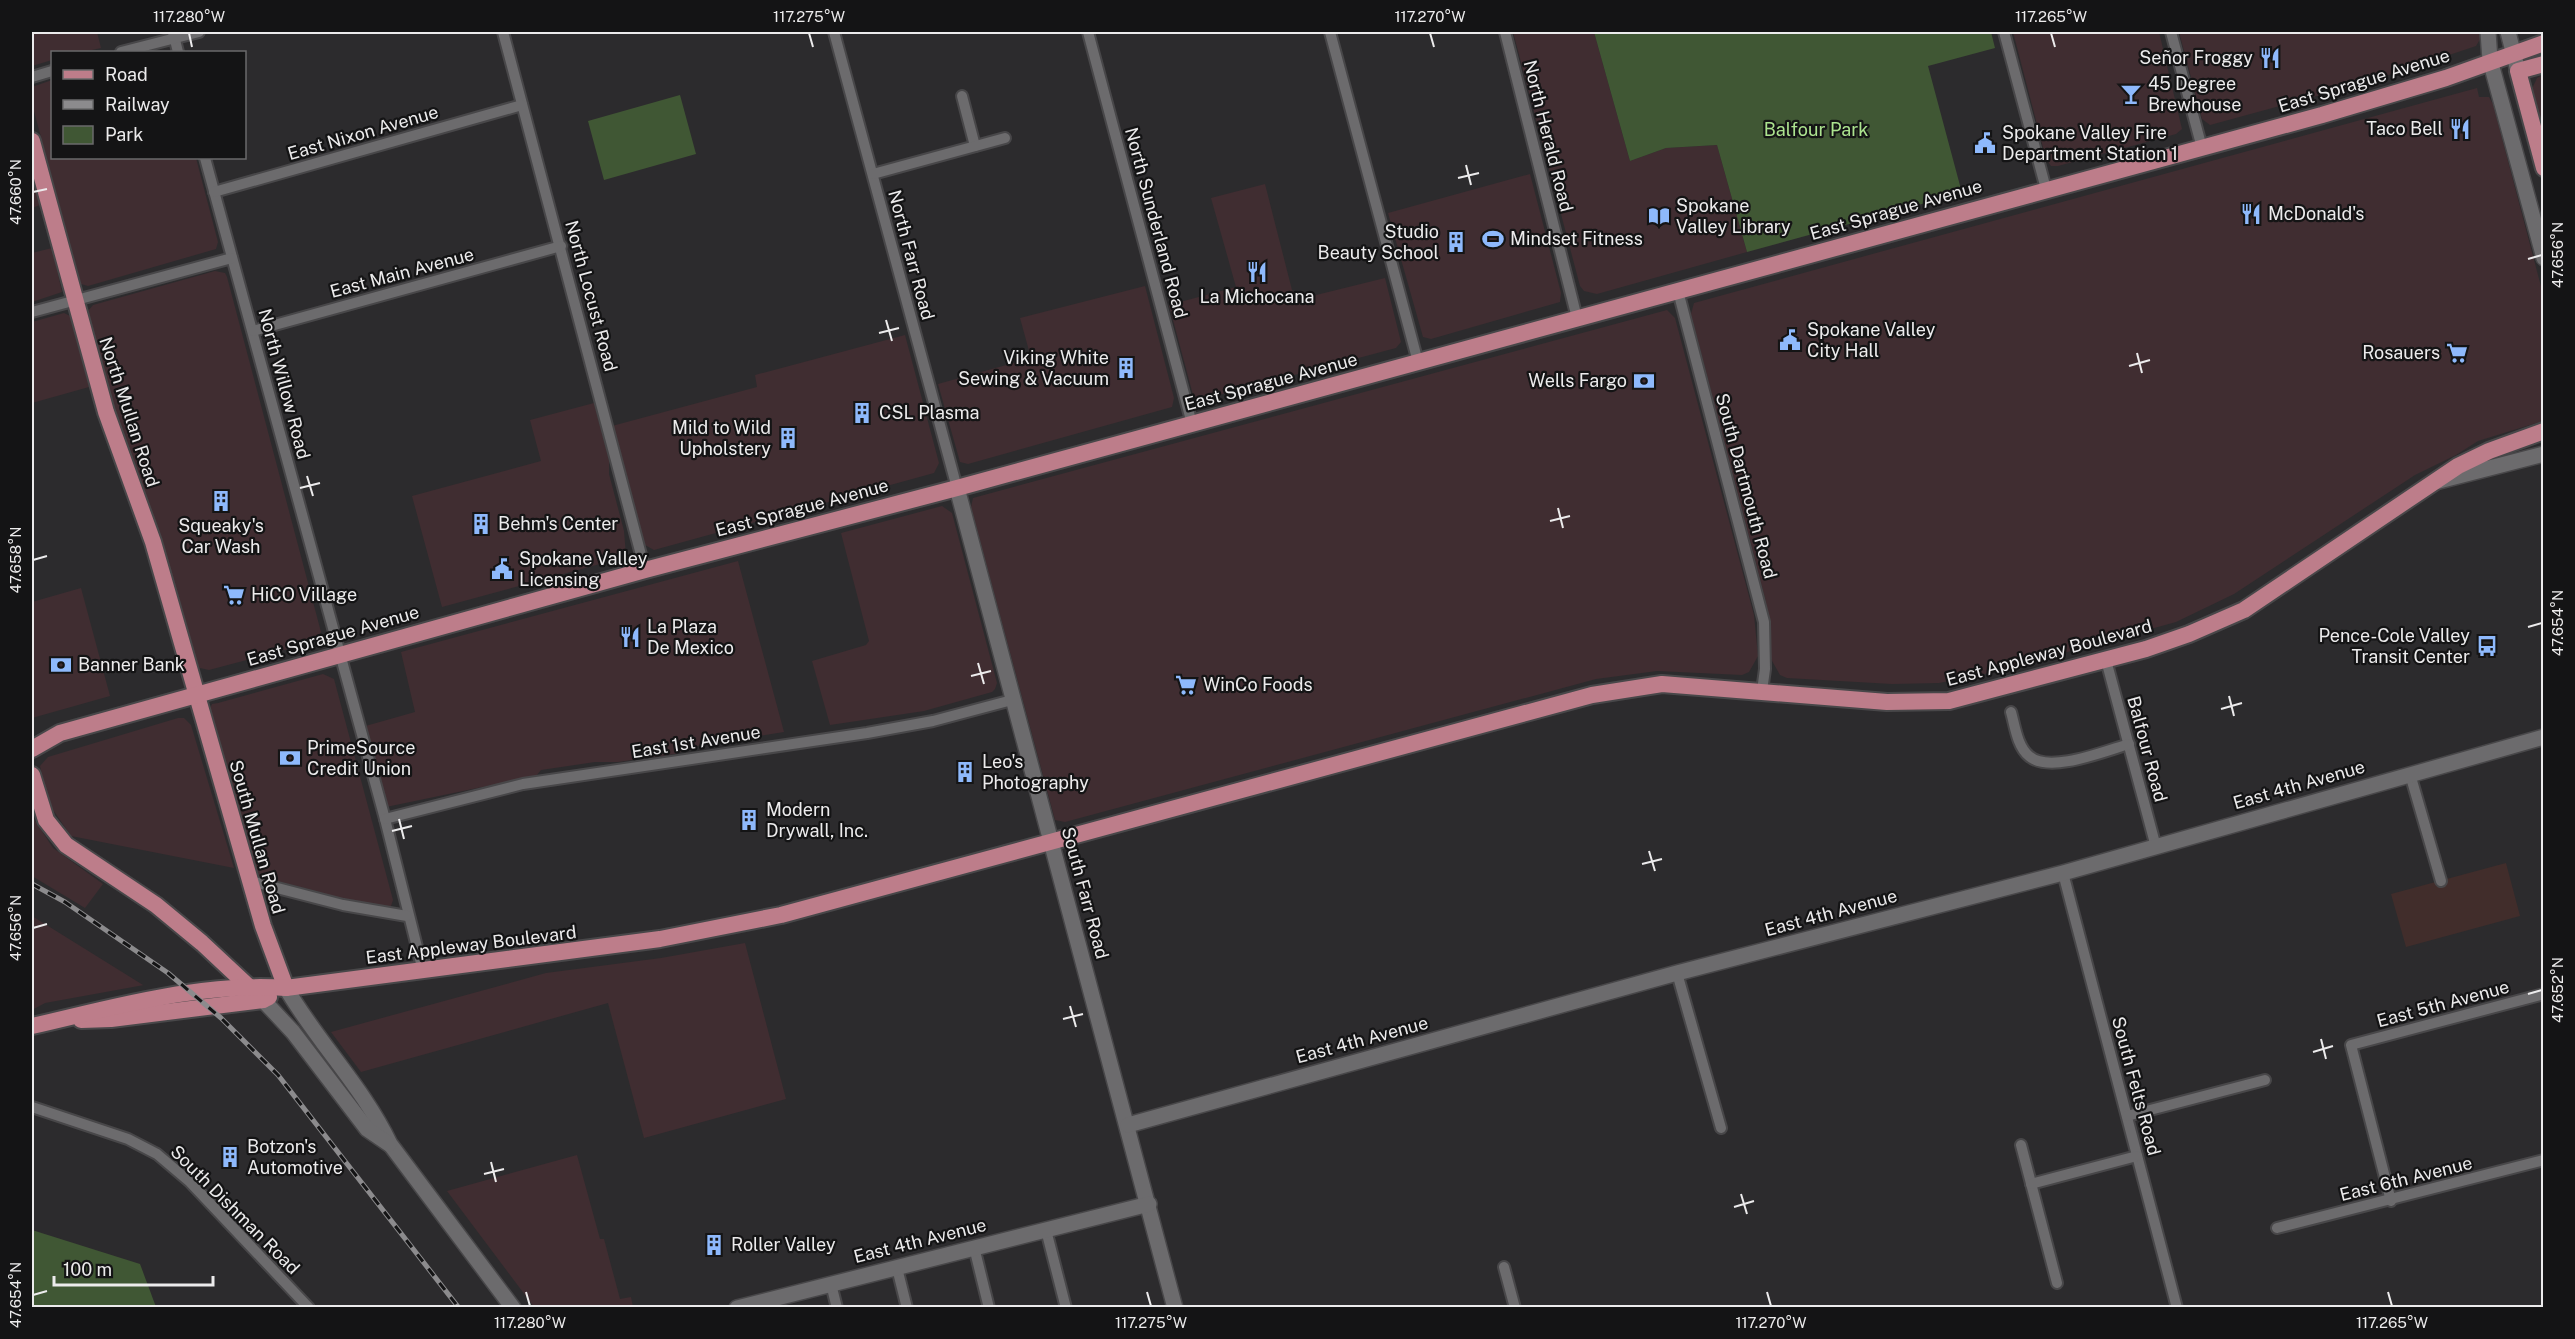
<svg xmlns="http://www.w3.org/2000/svg" width="2575" height="1339" font-family="'Public Sans',sans-serif">
<style>
.commercial{fill:#402d31}
.industrial{fill:#412d2b}
.green{fill:#405734}
.lines{fill:none;stroke-linecap:round;stroke-linejoin:round}
.street-casing{stroke:#484749;stroke-width:14}
.secondary-casing{stroke:#484749;stroke-width:18}
.primary-casing{stroke:#484749;stroke-width:20}
.street{stroke:#6c6b6d;stroke-width:10}
.secondary{stroke:#6c6b6d;stroke-width:15}
.primary{stroke:#bd7d8a;stroke-width:16}
.rail-casing{stroke:#8c8b8d;stroke-width:5}
.rail{stroke:#141415;stroke-width:3;stroke-dasharray:9;stroke-linecap:butt}
.ticks{fill:none;stroke:#ecebec;stroke-width:2}
.labels{text-anchor:middle;stroke-width:4.5;stroke-linejoin:round;paint-order:stroke}
.poi-label{font-size:18px;fill:#ecebec;stroke:#141415;text-anchor:start}
.street-label{font-size:18px;fill:#ecebec;stroke:#141415}
.park-label{font-size:18px;fill:#ace38f;stroke:#141415}
.neatline{fill:none;stroke:#ecebec;stroke-width:2}
.ticks-label{font-size:15px;text-anchor:middle;fill:#ecebec}
</style>
<rect width="100%" height="100%" fill="#2c2b2d"/>
<g class="commercial">
<path d="M 32,32 L 97,32 L 101,48 L 83,52 L 52,52 L 52,60 L 32,66 Z"/>
<path d="M 1513,32 L 1594,32 L 1630,161 L 1666,148 L 1717,145 L 1747,252 L 1597,294 L 1584,291 L 1580,286 Z"/>
<path d="M 2013,32 L 2159,32 L 2182,129 L 2176,134 L 2058,166 L 2051,166 L 2046,159 Z"/>
<path d="M 2179,32 L 2481,32 L 2482,36 L 2476,46 L 2449,55 L 2361,84 L 2210,125 L 2202,119 Z"/>
<path d="M 2543,75 L 2543,136 L 2532,89 L 2537,78 Z"/>
<path d="M 52,80 L 52,158 L 196,158 L 218,242 L 216,249 L 88,286 L 81,284 L 32,104 L 32,87 Z"/>
<path d="M 2477,88 L 2479,97 L 2489,97 L 2493,104 L 2543,294 L 2543,421 L 2478,441 L 2456,455 L 2415,475 L 2234,594 L 2176,622 L 1999,671 L 1939,683 L 1892,684 L 1787,678 L 1780,675 L 1771,659 L 1771,626 L 1765,598 L 1691,314 L 1694,303 Z"/>
<path d="M 32,172 L 40,205 L 32,208 Z"/>
<path d="M 1530,174 L 1561,293 L 1560,302 L 1431,339 L 1423,337 L 1388,213 Z"/>
<path d="M 1265,184 L 1292,290 L 1300,299 L 1385,278 L 1401,342 L 1396,348 L 1200,400 L 1193,395 L 1169,305 L 1236,287 L 1211,198 Z"/>
<path d="M 52,248 L 62,292 L 32,302 L 32,253 Z"/>
<path d="M 215,271 L 225,273 L 227,277 L 321,632 L 314,642 L 209,670 L 200,668 L 194,660 L 148,501 L 107,388 L 87,316 L 88,311 L 93,305 Z"/>
<path d="M 1145,286 L 1174,398 L 1172,407 L 968,464 L 960,462 L 938,384 L 1031,358 L 1020,318 Z"/>
<path d="M 1667,310 L 1675,318 L 1754,615 L 1758,656 L 1749,672 L 1742,675 L 1657,671 L 1596,679 L 1065,822 L 1055,820 L 971,507 L 973,498 Z"/>
<path d="M 64,313 L 70,316 L 89,387 L 32,403 L 32,322 Z"/>
<path d="M 905,335 L 939,463 L 934,473 L 654,550 L 645,545 L 612,426 L 757,387 L 755,375 Z"/>
<path d="M 594,403 L 609,460 L 609,474 L 624,531 L 626,555 L 622,558 L 442,607 L 412,496 L 541,461 L 530,420 Z"/>
<path d="M 942,506 L 952,513 L 997,683 L 995,689 L 992,692 L 924,711 L 830,725 L 812,661 L 866,645 L 869,641 L 841,533 Z"/>
<path d="M 738,561 L 784,732 L 691,747 L 675,754 L 618,762 L 595,762 L 541,770 L 536,776 L 386,807 L 362,727 L 415,712 L 401,652 Z"/>
<path d="M 81,588 L 110,696 L 32,718 L 32,602 Z"/>
<path d="M 323,674 L 334,679 L 393,900 L 391,906 L 384,908 L 342,901 L 323,893 L 258,876 L 209,711 L 212,704 L 218,703 Z"/>
<path d="M 178,718 L 184,718 L 191,725 L 234,868 L 71,836 L 49,804 L 40,766 L 48,757 Z"/>
<path d="M 32,816 L 53,848 L 103,884 L 85,908 L 32,876 Z"/>
<path d="M 32,916 L 143,985 L 144,985 L 45,1003 L 32,1010 Z"/>
<path d="M 745,943 L 786,1099 L 644,1138 L 608,1003 L 361,1072 L 331,1032 L 546,973 L 661,958 Z"/>
<path d="M 577,1155 L 600,1239 L 604,1239 L 620,1299 L 631,1297 L 633,1307 L 534,1307 L 447,1191 Z"/>
</g>
<path class="industrial" d="M 2506,863 L 2520,916 L 2406,947 L 2391,894 Z"/>
<g class="green">
<path d="M 1594,32 L 1991,32 L 1995,48 L 1928,66 L 1962,193 L 1747,252 L 1717,145 L 1666,148 L 1630,161 Z"/>
<path d="M 680,95 L 696,154 L 604,180 L 588,121 Z"/>
<path d="M 32,1230 L 140,1264 L 156,1307 L 32,1307 Z"/>
</g>
<g class="lines">
<defs>
<g id="street">
<path d="M 173,32 L 178,52"/>
<path d="M 503,32 L 645,570"/>
<path d="M 834,32 L 957,488"/>
<path d="M 1088,32 L 1192,424"/>
<path d="M 1330,32 L 1418,362"/>
<path d="M 1505,32 L 1577,318"/>
<path d="M 2004,32 L 2046,189"/>
<path d="M 2171,32 L 2202,148"/>
<path d="M 121,52 L 199,32"/>
<path d="M 32,77 L 52,71"/>
<path d="M 962,96 L 975,146"/>
<path d="M 205,158 L 385,819 L 423,971"/>
<path d="M 873,174 L 1005,138"/>
<path d="M 214,192 L 522,105"/>
<path d="M 1678,291 L 1764,622 L 1765,669 L 1762,691"/>
<path d="M 32,312 L 232,258"/>
<path d="M 253,331 L 561,246"/>
<path d="M 2106,660 L 2156,847"/>
<path d="M 2011,712 C 2015,726 2017,746 2029,756 C 2049,774 2105,751 2129,744"/>
<path d="M 2410,774 L 2441,881"/>
<path d="M 385,819 L 523,784 L 867,733 L 933,721 L 1012,700"/>
<path d="M 2063,873 L 2177,1308"/>
<path d="M 250,881 L 343,905 L 407,916"/>
<path d="M 1677,973 L 1721,1128"/>
<path d="M 32,1107 L 128,1139 L 157,1154 L 190,1182 L 309,1308"/>
<path d="M 2127,1116 L 2265,1080"/>
<path d="M 2021,1145 L 2057,1283"/>
<path d="M 2031,1184 L 2137,1156"/>
<path d="M 2391,1201 L 2351,1045 L 2544,994"/>
<path d="M 2277,1228 L 2544,1160"/>
<path d="M 1046,1230 L 1066,1308"/>
<path d="M 974,1247 L 989,1308"/>
<path d="M 1504,1267 L 1515,1308"/>
<path d="M 897,1268 L 907,1308"/>
<path d="M 831,1284 L 837,1308"/>
</g>
<g id="secondary">
<path d="M 2488,32 L 2490,60 L 2544,258"/>
<path d="M 2508,32 L 2518,71"/>
<path d="M 2439,481 L 2544,454"/>
<path d="M 957,488 L 1175,1308"/>
<path d="M 286,988 C 318,1043 363,1087 390,1144 L 513,1308"/>
<path d="M 263,1000 L 293,1032 L 367,1129 L 389,1144"/>
<path d="M 1128,1125 L 1677,973 L 2063,873 L 2544,737"/>
<path d="M 737,1308 L 1149,1204"/>
</g>
<g id="primary">
<path d="M 2544,64 L 2518,71 L 2544,168"/>
<path d="M 32,141 L 106,412 L 153,542 L 263,926 L 286,988"/>
<path d="M 32,749 L 60,733 L 645,570 L 957,488 L 2322,115 L 2446,78 L 2544,43"/>
<path d="M 32,775 L 46,820 L 66,845 L 156,905 L 202,943 L 263,1000"/>
<path d="M 81,1020 L 111,1019 L 263,1000 L 269,997"/>
<path d="M 32,1026 C 115,1007 200,982 286,988 L 660,939 L 781,915 L 1592,695 L 1662,684 L 1887,702 L 1949,701 L 2146,649 L 2189,634 L 2244,610 L 2458,466 L 2489,451 L 2544,431"/>
</g>
</defs>
<use href="#street" class="street-casing"/>
<use href="#secondary" class="secondary-casing"/>
<use href="#primary" class="primary-casing"/>
<use href="#street" class="street"/>
<use href="#secondary" class="secondary"/>
<use href="#primary" class="primary"/>
<defs>
<path id="rail" d="M 32,884 L 65,902 L 168,973 L 221,1018 L 278,1075 L 459,1308"/>
</defs>
<use href="#rail" class="rail-casing"/>
<use href="#rail" class="rail"/>
</g>
<path class="ticks" d="M 189,33 L 192,47M 809,33 L 813,47M 1430,33 L 1434,47M 2051,33 L 2055,47M 1466,165 L 1471,185M 1458,178 L 1479,173M 33,192 L 47,189M 2528,259 L 2542,255M 886,320 L 892,341M 879,333 L 899,328M 2137,353 L 2142,373M 2129,366 L 2150,360M 307,476 L 313,496M 300,488 L 320,483M 1558,508 L 1563,528M 1550,521 L 1570,516M 33,560 L 47,556M 2528,627 L 2542,623M 978,663 L 984,684M 971,676 L 991,671M 2229,696 L 2234,716M 2221,709 L 2242,703M 399,819 L 404,839M 392,831 L 412,826M 1649,851 L 1655,871M 1642,864 L 1662,859M 33,928 L 47,924M 2528,994 L 2542,990M 1070,1006 L 1076,1027M 1063,1019 L 1083,1014M 2321,1039 L 2326,1059M 2313,1052 L 2333,1046M 491,1162 L 496,1182M 484,1174 L 504,1169M 1741,1194 L 1747,1214M 1734,1207 L 1754,1201M 526,1292 L 530,1306M 1147,1292 L 1151,1306M 1767,1292 L 1771,1306M 2388,1292 L 2392,1306M 33,1295 L 47,1291"/>
<defs>
<symbol id="restaurant-bare" viewBox="-9 -9 18 18"><path d="M-5-6h1v4h1v-4h1v4h1v-4h1v5L-1.5 .5V6h-2V.5L-5-1ZM5-6V6H3V1.5H1.5Q1.5-4 5-6Z" fill="#8eb9fc" stroke="#141415" stroke-width="2.5" paint-order="stroke"/></symbol>
<symbol id="bar-bare" viewBox="-9 -9 18 18"><path d="M-6-5H6L.8 .8V4.5H3.5V6h-7V4.5H-.8V.8Z" fill="#8eb9fc" stroke="#141415" stroke-width="2.5" paint-order="stroke"/></symbol>
<symbol id="civic-bare" viewBox="-9 -9 18 18"><path d="M-.6-6.5H3V-4.5H.6V-3L4-1V1h2V6H-6V1h2V-1L-.6-3ZM-1.2 2.5V6h2.4V2.5Z" fill="#8eb9fc" stroke="#141415" stroke-width="2.5" paint-order="stroke"/></symbol>
<symbol id="library-bare" viewBox="-9 -9 18 18"><path d="M-6-4Q-3-5.5-.7-3.5V5Q-3 3-6 4ZM6-4Q3-5.5 .7-3.5V5Q3 3 6 4Z" fill="#8eb9fc" stroke="#141415" stroke-width="2.5" paint-order="stroke"/></symbol>
<symbol id="stadium-bare" viewBox="-9 -9 18 18"><path d="M0-5a6.5 5 0 1 0 0 10a6.5 5 0 1 0 0-10ZM-3.5-1.8h7v3.6h-7Z" fill="#8eb9fc" stroke="#141415" stroke-width="2.5" paint-order="stroke"/></symbol>
<symbol id="building-bare" viewBox="-9 -9 18 18"><path d="M-4-6H4V6H1V3H-1V6H-4ZM-2.5-4.3h1.7v1.8h-1.7ZM.8-4.3h1.7v1.8H.8ZM-2.5-1h1.7V.8h-1.7ZM.8-1h1.7V.8H.8Z" fill="#8eb9fc" stroke="#141415" stroke-width="2.5" paint-order="stroke"/></symbol>
<symbol id="supermarket-bare" viewBox="-9 -9 18 18"><path d="M-6-5.5h2.5l.6 2H6L4.5 2H-2.5L-4.4-4H-6ZM-1.5 3.2a1.3 1.3 0 1 0 .1 0ZM3 3.2a1.3 1.3 0 1 0 .1 0Z" fill="#8eb9fc" stroke="#141415" stroke-width="2.5" paint-order="stroke"/></symbol>
<symbol id="bank-bare" viewBox="-9 -9 18 18"><path d="M-6-4H6V4H-6ZM0-2.3a2.3 2.3 0 1 0 0 4.6a2.3 2.3 0 1 0 0-4.6Z" fill="#8eb9fc" stroke="#141415" stroke-width="2.5" paint-order="stroke"/></symbol>
<symbol id="bus-bare" viewBox="-9 -9 18 18"><path d="M-5-6H5V4H4V6H2V4H-2V6H-4V4H-5ZM-3.5-4V0h7V-4ZM-3.5 1.2v1.5H-2V1.2ZM2 1.2v1.5H3.5V1.2Z" fill="#8eb9fc" stroke="#141415" stroke-width="2.5" paint-order="stroke"/></symbol>
</defs>
<g fill-rule="evenodd">
<use href="#restaurant-bare" x="2255" y="43" width="30" height="30"/>
<use href="#bar-bare" x="2116" y="79" width="30" height="30"/>
<use href="#restaurant-bare" x="2445" y="114" width="30" height="30"/>
<use href="#civic-bare" x="1970" y="128" width="30" height="30"/>
<use href="#restaurant-bare" x="2236" y="199" width="30" height="30"/>
<use href="#library-bare" x="1644" y="201" width="30" height="30"/>
<use href="#stadium-bare" x="1478" y="224" width="30" height="30"/>
<use href="#building-bare" x="1441" y="227" width="30" height="30"/>
<use href="#restaurant-bare" x="1242" y="257" width="30" height="30"/>
<use href="#civic-bare" x="1775" y="325" width="30" height="30"/>
<use href="#supermarket-bare" x="2442" y="338" width="30" height="30"/>
<use href="#building-bare" x="1111" y="353" width="30" height="30"/>
<use href="#bank-bare" x="1629" y="366" width="30" height="30"/>
<use href="#building-bare" x="847" y="398" width="30" height="30"/>
<use href="#building-bare" x="773" y="423" width="30" height="30"/>
<use href="#building-bare" x="206" y="486" width="30" height="30"/>
<use href="#building-bare" x="466" y="509" width="30" height="30"/>
<use href="#civic-bare" x="487" y="554" width="30" height="30"/>
<use href="#supermarket-bare" x="219" y="580" width="30" height="30"/>
<use href="#restaurant-bare" x="615" y="622" width="30" height="30"/>
<use href="#bus-bare" x="2472" y="631" width="30" height="30"/>
<use href="#bank-bare" x="46" y="650" width="30" height="30"/>
<use href="#supermarket-bare" x="1171" y="670" width="30" height="30"/>
<use href="#bank-bare" x="275" y="743" width="30" height="30"/>
<use href="#building-bare" x="950" y="757" width="30" height="30"/>
<use href="#building-bare" x="734" y="805" width="30" height="30"/>
<use href="#building-bare" x="215" y="1142" width="30" height="30"/>
<use href="#building-bare" x="699" y="1230" width="30" height="30"/>
</g>
<g class="labels">
<g class="poi-label">
<text x="2253" y="64" text-anchor="end">Señor Froggy</text>
<text x="2148" y="90">45 Degree<tspan x="2148" dy="21">Brewhouse</tspan></text>
<text x="2443" y="135" text-anchor="end">Taco Bell</text>
<text x="2002" y="139">Spokane Valley Fire<tspan x="2002" dy="21">Department Station 1</tspan></text>
<text x="1676" y="212">Spokane<tspan x="1676" dy="21">Valley Library</tspan></text>
<text x="2268" y="220">McDonald's</text>
<text x="1439" y="238" text-anchor="end">Studio<tspan x="1439" dy="21">Beauty School</tspan></text>
<text x="1510" y="245">Mindset Fitness</text>
<text x="1257" y="303" text-anchor="middle">La Michocana</text>
<text x="1807" y="336">Spokane Valley<tspan x="1807" dy="21">City Hall</tspan></text>
<text x="2440" y="359" text-anchor="end">Rosauers</text>
<text x="1109" y="364" text-anchor="end">Viking White<tspan x="1109" dy="21">Sewing &amp; Vacuum</tspan></text>
<text x="1627" y="387" text-anchor="end">Wells Fargo</text>
<text x="879" y="419">CSL Plasma</text>
<text x="771" y="434" text-anchor="end">Mild to Wild<tspan x="771" dy="21">Upholstery</tspan></text>
<text x="498" y="530">Behm's Center</text>
<text x="221" y="532" text-anchor="middle">Squeaky's<tspan x="221" dy="21">Car Wash</tspan></text>
<text x="519" y="565">Spokane Valley<tspan x="519" dy="21">Licensing</tspan></text>
<text x="251" y="601">HiCO Village</text>
<text x="647" y="633">La Plaza<tspan x="647" dy="21">De Mexico</tspan></text>
<text x="2470" y="642" text-anchor="end">Pence-Cole Valley<tspan x="2470" dy="21">Transit Center</tspan></text>
<text x="78" y="671">Banner Bank</text>
<text x="1203" y="691">WinCo Foods</text>
<text x="307" y="754">PrimeSource<tspan x="307" dy="21">Credit Union</tspan></text>
<text x="982" y="768">Leo's<tspan x="982" dy="21">Photography</tspan></text>
<text x="766" y="816">Modern<tspan x="766" dy="21">Drywall, Inc.</tspan></text>
<text x="247" y="1153">Botzon's<tspan x="247" dy="21">Automotive</tspan></text>
<text x="731" y="1251">Roller Valley</text>
</g>
<g class="street-label">
<text transform="translate(2364 81) rotate(-17)" y="6">East Sprague Avenue</text>
<text transform="translate(363 133) rotate(-16)" y="6">East Nixon Avenue</text>
<text transform="translate(1548 136) rotate(76)" y="6">North Herald Road</text>
<text transform="translate(1896 210) rotate(-16)" y="6">East Sprague Avenue</text>
<text transform="translate(1156 223) rotate(75)" y="6">North Sunderland Road</text>
<text transform="translate(911 255) rotate(75)" y="6">North Farr Road</text>
<text transform="translate(402 273) rotate(-15)" y="6">East Main Avenue</text>
<text transform="translate(591 296) rotate(75)" y="6">North Locust Road</text>
<text transform="translate(1271 382) rotate(-15)" y="6">East Sprague Avenue</text>
<text transform="translate(284 384) rotate(75)" y="6">North Willow Road</text>
<text transform="translate(129 412) rotate(72)" y="6">North Mullan Road</text>
<text transform="translate(1746 486) rotate(75)" y="6">South Dartmouth Road</text>
<text transform="translate(802 508) rotate(-15)" y="6">East Sprague Avenue</text>
<text transform="translate(333 636) rotate(-16)" y="6">East Sprague Avenue</text>
<text transform="translate(2049 653) rotate(-15)" y="6">East Appleway Boulevard</text>
<text transform="translate(696 742) rotate(-9)" y="6">East 1st Avenue</text>
<text transform="translate(2147 749) rotate(75)" y="6">Balfour Road</text>
<text transform="translate(2299 785) rotate(-16)" y="6">East 4th Avenue</text>
<text transform="translate(257 837) rotate(74)" y="6">South Mullan Road</text>
<text transform="translate(1085 893) rotate(75)" y="6">South Farr Road</text>
<text transform="translate(1831 913) rotate(-15)" y="6">East 4th Avenue</text>
<text transform="translate(471 945) rotate(-7)" y="6">East Appleway Boulevard</text>
<text transform="translate(2443 1004) rotate(-15)" y="6">East 5th Avenue</text>
<text transform="translate(1362 1040) rotate(-15)" y="6">East 4th Avenue</text>
<text transform="translate(2136 1086) rotate(75)" y="6">South Felts Road</text>
<text transform="translate(2406 1179) rotate(-14)" y="6">East 6th Avenue</text>
<text transform="translate(235 1210) rotate(45)" y="6">South Dishman Road</text>
<text transform="translate(920 1241) rotate(-14)" y="6">East 4th Avenue</text>
</g>
<g class="park-label">
<text x="1816" y="136">Balfour Park</text>
</g>
</g>
<rect width="2575" height="1339" fill="none" stroke="#141415" stroke-width="66"/>
<rect x="51" y="51" width="195" height="108" fill="#141415" stroke="#6a6a6b" stroke-width="1.5"/>
<rect x="63" y="70" width="30" height="9" fill="#bd7d8a" stroke="#6a6a6b" stroke-width="1.5"/>
<text x="105" y="81" font-size="18" fill="#ecebec">Road</text>
<rect x="63" y="100" width="30" height="9" fill="#8c8b8d" stroke="#6a6a6b" stroke-width="1.5"/>
<text x="105" y="111" font-size="18" fill="#ecebec">Railway</text>
<rect x="63" y="126" width="30" height="18" fill="#405734" stroke="#6a6a6b" stroke-width="1.5"/>
<text x="105" y="141" font-size="18" fill="#ecebec">Park</text>
<path d="M54 1276v9h159v-9" fill="none" stroke="#ecebec" stroke-width="3"/>
<text x="63" y="1276" font-size="18" fill="#ecebec" stroke="#141415" stroke-width="4.5" paint-order="stroke">100 m</text>
<rect x="33" y="33" width="2509" height="1273" class="neatline"/>
<g class="ticks-label">
<text x="189" y="22">117.280°W</text>
<text x="809" y="22">117.275°W</text>
<text x="1430" y="22">117.270°W</text>
<text x="2051" y="22">117.265°W</text>
<text transform="translate(16 192) rotate(-90)" y="5">47.660°N</text>
<text transform="translate(2558 255) rotate(-90)" y="5">47.656°N</text>
<text transform="translate(16 560) rotate(-90)" y="5">47.658°N</text>
<text transform="translate(2558 623) rotate(-90)" y="5">47.654°N</text>
<text transform="translate(16 928) rotate(-90)" y="5">47.656°N</text>
<text transform="translate(2558 990) rotate(-90)" y="5">47.652°N</text>
<text transform="translate(16 1295) rotate(-90)" y="5">47.654°N</text>
<text x="530" y="1328">117.280°W</text>
<text x="1151" y="1328">117.275°W</text>
<text x="1771" y="1328">117.270°W</text>
<text x="2392" y="1328">117.265°W</text>
</g>
</svg>
